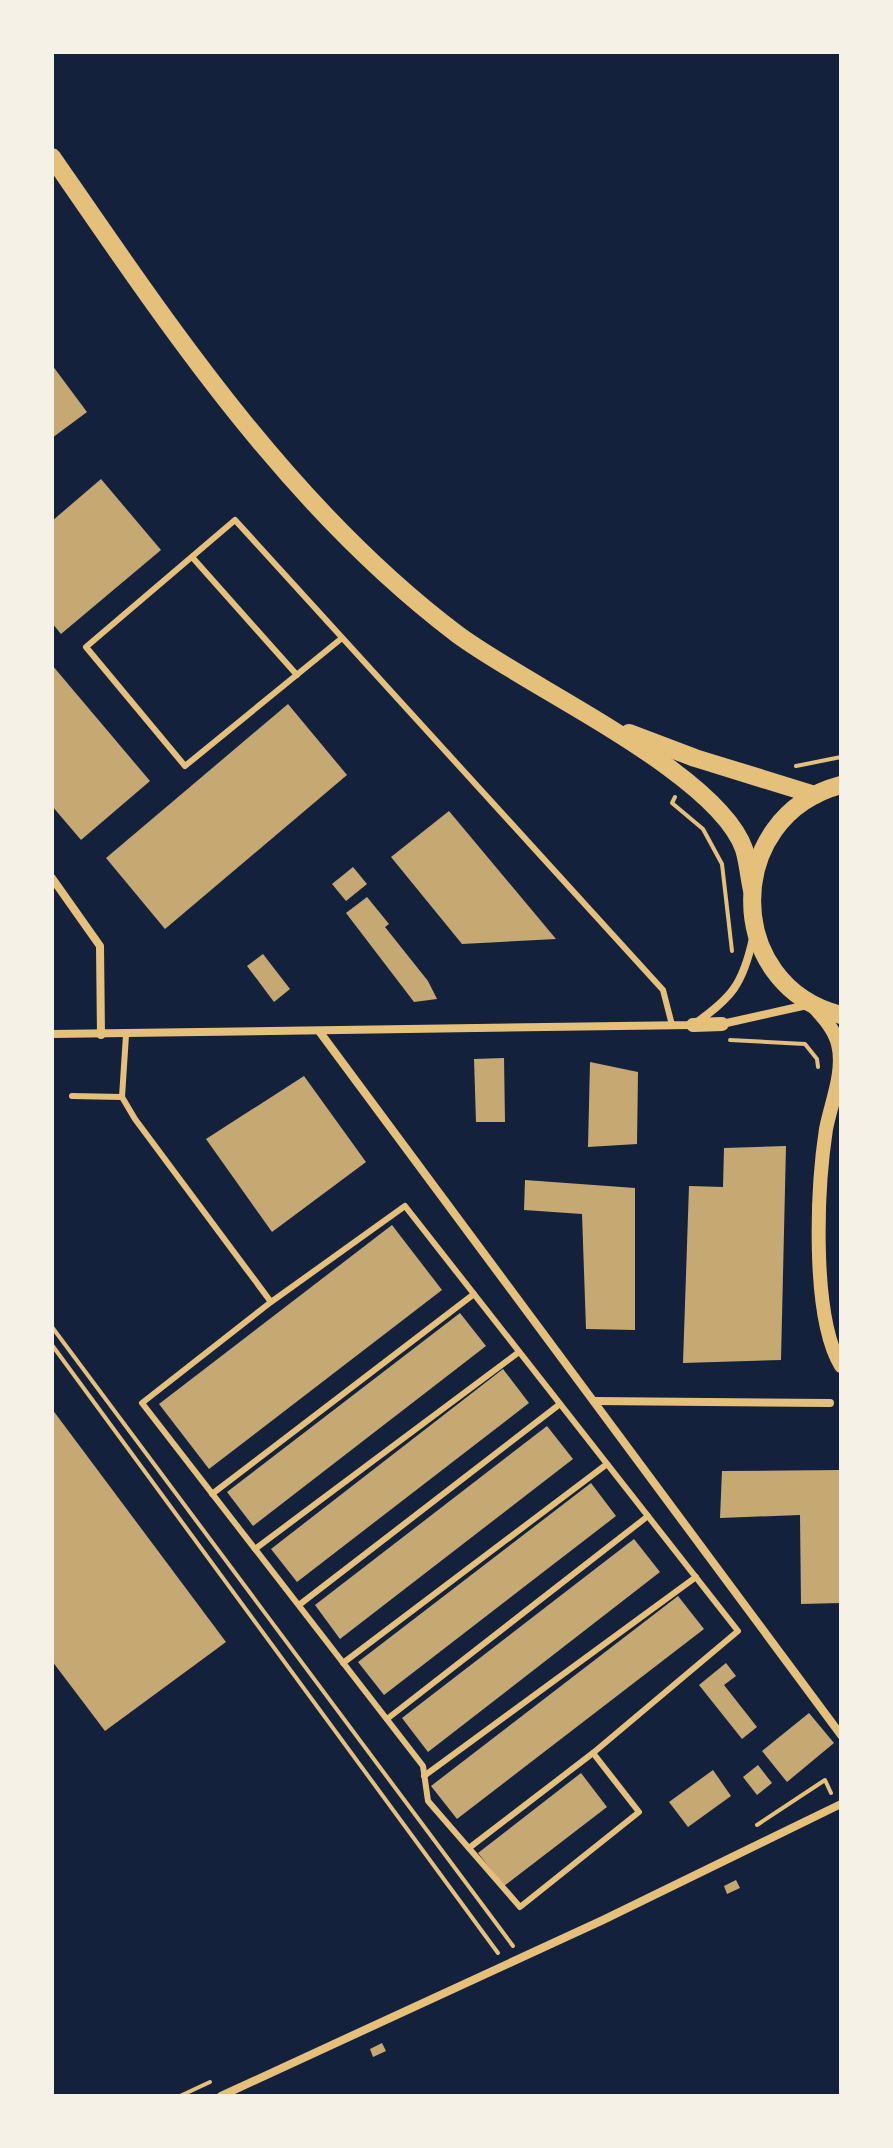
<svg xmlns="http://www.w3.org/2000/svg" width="893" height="2148" font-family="'Zilla Slab',serif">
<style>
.building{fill:#c6a872}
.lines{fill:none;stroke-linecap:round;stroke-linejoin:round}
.path{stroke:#e5c07b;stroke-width:4}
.service{stroke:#e5c07b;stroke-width:6}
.minor{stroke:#e5c07b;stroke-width:8}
.tertiary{stroke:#e5c07b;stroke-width:14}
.primary{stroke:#e5c07b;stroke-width:18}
</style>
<rect width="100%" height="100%" fill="#14213d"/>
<g class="building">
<path d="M 52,365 L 87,412 L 52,438 Z"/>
<path d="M 101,479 L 161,550 L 61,634 L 52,623 L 52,521 Z"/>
<path d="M 52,665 L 150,781 L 81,840 L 52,806 Z"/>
<path d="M 288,704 L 347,775 L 165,929 L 106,858 Z"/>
<path d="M 449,811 L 556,939 L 462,944 L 391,857 Z"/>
<path d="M 353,867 L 367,884 L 346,901 L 332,884 Z"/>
<path d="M 367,897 L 389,924 L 385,927 L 428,981 L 437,999 L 414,1002 L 346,913 Z"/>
<path d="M 263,954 L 290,989 L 274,1002 L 247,966 Z"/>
<path d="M 504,1058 L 505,1122 L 476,1122 L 474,1059 Z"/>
<path d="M 590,1062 L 638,1072 L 637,1144 L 588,1147 Z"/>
<path d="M 304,1076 L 366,1162 L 272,1232 L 206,1139 Z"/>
<path d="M 786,1146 L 781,1360 L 683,1363 L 689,1186 L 723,1187 L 724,1148 Z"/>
<path d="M 525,1180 L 635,1188 L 635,1330 L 586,1329 L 582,1214 L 524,1210 Z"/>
<path d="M 392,1225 L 442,1290 L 209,1469 L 159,1404 Z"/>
<path d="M 460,1313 L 486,1346 L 253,1526 L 227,1492 Z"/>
<path d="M 503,1369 L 529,1403 L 297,1582 L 271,1549 Z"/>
<path d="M 52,1409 L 226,1642 L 105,1731 L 52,1661 Z"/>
<path d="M 547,1426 L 573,1459 L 340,1639 L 315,1605 Z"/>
<path d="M 841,1470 L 841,1603 L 801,1604 L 800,1515 L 720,1518 L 722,1471 Z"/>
<path d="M 591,1483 L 616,1516 L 384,1695 L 358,1662 Z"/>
<path d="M 634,1539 L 660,1572 L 428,1752 L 402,1718 Z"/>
<path d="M 678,1596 L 704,1629 L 457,1819 L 431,1786 Z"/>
<path d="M 726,1663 L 736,1676 L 724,1685 L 757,1727 L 742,1739 L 699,1685 Z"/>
<path d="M 809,1713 L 834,1743 L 787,1782 L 762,1751 Z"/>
<path d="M 758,1765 L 772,1783 L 757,1795 L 743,1777 Z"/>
<path d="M 713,1770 L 731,1796 L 688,1827 L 669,1802 Z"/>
<path d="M 581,1773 L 607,1807 L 504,1886 L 478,1853 Z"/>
<path d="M 736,1880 L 740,1888 L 727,1894 L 724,1886 Z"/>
<path d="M 382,2043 L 386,2051 L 373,2057 L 370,2049 Z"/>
</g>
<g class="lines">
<g class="path">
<path d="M 796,766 L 841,757"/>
<path d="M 675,797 L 672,803 L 703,829 L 722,864 L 732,951"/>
<path d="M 730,1040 L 805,1044 L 817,1059 L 818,1067"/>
<path d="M 52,1327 L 513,1946"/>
<path d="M 52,1345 L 498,1953"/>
<path d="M 757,1825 L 825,1780 L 831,1793"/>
<path d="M 180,2096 L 210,2082"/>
</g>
<g class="service">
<path d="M 192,557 L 297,675"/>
<path d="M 342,638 L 185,766 L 86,647 L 235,520 L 663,990 L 672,1025"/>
<path d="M 72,1096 L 122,1097 L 126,1035"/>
<path d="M 122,1097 L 135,1119 L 271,1302 L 142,1403 L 423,1766 L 428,1801 L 520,1907 L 639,1812 L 593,1753 L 738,1631 L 405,1206 L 271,1302"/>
<path d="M 212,1494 L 474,1294"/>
<path d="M 255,1549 L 519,1352"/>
<path d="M 299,1605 L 560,1404"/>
<path d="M 343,1663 L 607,1464"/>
<path d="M 387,1719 L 648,1516"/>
<path d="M 424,1776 L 696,1577"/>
<path d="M 469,1848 L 593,1753"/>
</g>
<g class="minor">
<path d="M 52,878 L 100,946 L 101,1035"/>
<path d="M 722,1024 L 807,1005"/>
<path d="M 319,1031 L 841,1735"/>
<path d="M 52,1034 L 693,1025 C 732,998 743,984 753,938"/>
<path d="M 594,1401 L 830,1403"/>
<path d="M 221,2096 L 603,1920 L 841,1804"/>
</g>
<g class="tertiary">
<path d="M 811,1004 C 822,1016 834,1028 838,1044 C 845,1071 831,1103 826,1129 C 817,1188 811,1316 841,1366"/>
<path d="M 693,1025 L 722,1024"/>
</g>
<g class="primary">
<path d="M 52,157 C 170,328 289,507 457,634 C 526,686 717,772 744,849 C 748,862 749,877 752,890"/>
<path d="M 629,733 L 695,758 L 815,795"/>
<path d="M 841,785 C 723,816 722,985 841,1015"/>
</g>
</g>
<rect width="893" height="2148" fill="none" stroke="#f6f1e7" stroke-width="108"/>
</svg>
